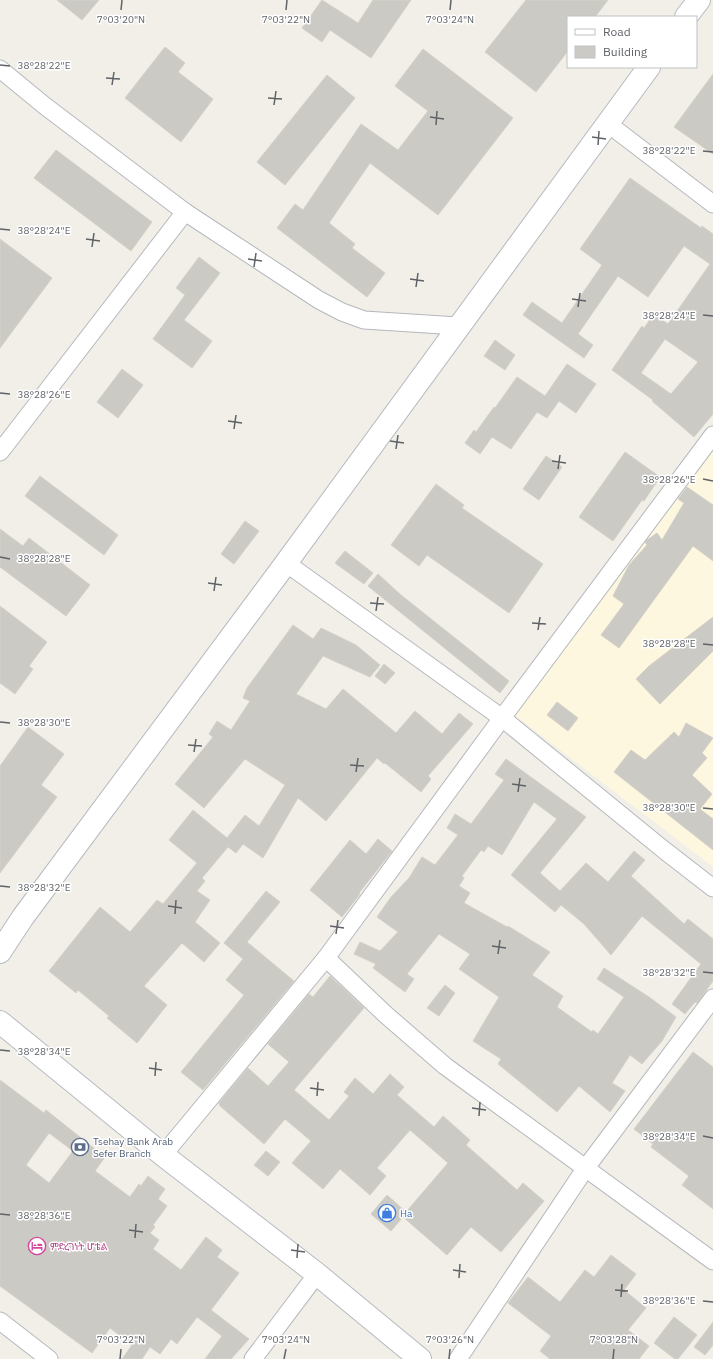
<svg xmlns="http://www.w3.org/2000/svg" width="713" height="1359" font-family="'IBM Plex Sans','Noto Sans Ethiopic',sans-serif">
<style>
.commercial{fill:#fef7e0}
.building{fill:#cccac5;stroke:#d6d1c6;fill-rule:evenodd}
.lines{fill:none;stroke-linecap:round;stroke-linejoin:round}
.street-casing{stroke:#b5b8bc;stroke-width:19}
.secondary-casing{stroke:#b6babf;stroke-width:24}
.street{stroke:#fff;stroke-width:17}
.secondary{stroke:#fff;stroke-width:22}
.ticks{fill:none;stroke:#5f6368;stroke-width:1.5}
.labels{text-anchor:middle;stroke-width:3;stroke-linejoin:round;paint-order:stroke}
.service-label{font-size:10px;fill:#4e5e75;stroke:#fff;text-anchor:start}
.shop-label{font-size:10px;fill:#366cbe;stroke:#fff;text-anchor:start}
.hotel-label{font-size:10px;fill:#b23c85;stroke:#fff;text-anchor:start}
.ticks-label{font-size:10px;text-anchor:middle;fill:#5f6368;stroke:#fff;stroke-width:3;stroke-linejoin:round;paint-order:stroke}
</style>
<rect width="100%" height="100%" fill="#f1efe8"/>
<path class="commercial" d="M 713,447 L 713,867 L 509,711 Z"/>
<g class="building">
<path d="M 57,0 L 99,0 L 82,20 Z"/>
<path d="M 322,0 L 358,23 L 373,0 L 411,0 L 371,58 L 330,30 L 322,42 L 302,28 Z"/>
<path d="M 526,0 L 608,0 L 595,17 L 568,17 L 568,51 L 536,92 L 485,52 Z"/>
<path d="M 165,47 L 185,63 L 178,72 L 213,99 L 181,142 L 125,98 Z"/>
<path d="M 423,49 L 513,118 L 438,215 L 370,163 L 329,223 L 355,244 L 352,248 L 385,273 L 367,297 L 277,228 L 295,204 L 303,210 L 361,124 L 398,150 L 428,111 L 395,86 Z"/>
<path d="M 713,74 L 713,154 L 674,127 Z"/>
<path d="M 327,75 L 355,98 L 285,185 L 257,162 Z"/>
<path d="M 56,150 L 152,222 L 131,251 L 34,178 Z"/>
<path d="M 630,178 L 701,228 L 702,226 L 713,234 L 713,414 L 694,437 L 652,401 L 653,400 L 612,370 L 642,326 L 644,328 L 654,314 L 668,324 L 710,264 L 684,246 L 648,297 L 618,276 L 578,334 L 593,345 L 584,358 L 523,315 L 532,302 L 562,323 L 602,265 L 580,249 ZM 665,339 L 698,362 L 671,394 L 641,373 Z"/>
<path d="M 0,239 L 52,278 L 0,348 Z"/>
<path d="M 199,257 L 220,273 L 184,320 L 212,341 L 192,368 L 153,339 L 185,295 L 176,288 Z"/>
<path d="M 495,340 L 515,355 L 505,370 L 484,356 Z"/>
<path d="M 567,364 L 596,384 L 576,413 L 559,401 L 547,418 L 537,412 L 511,449 L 492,437 L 480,454 L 465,443 L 474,430 L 476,432 L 494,407 L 495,408 L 517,377 L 545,396 Z"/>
<path d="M 122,369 L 143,385 L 118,418 L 97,402 Z"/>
<path d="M 625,452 L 660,477 L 644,501 L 642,500 L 613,541 L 579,517 Z"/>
<path d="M 546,456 L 562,467 L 539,500 L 523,489 Z"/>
<path d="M 40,476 L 118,535 L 104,555 L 25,496 Z"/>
<path d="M 436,484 L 464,505 L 462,508 L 543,564 L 509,613 L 427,555 L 419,566 L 391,545 Z"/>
<path d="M 687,487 L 713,505 L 713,561 L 693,546 L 619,648 L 601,635 L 624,604 L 613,596 L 629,565 L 647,545 L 645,542 L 647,540 L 657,533 L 662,540 L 684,503 L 678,499 Z"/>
<path d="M 245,521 L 259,531 L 234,564 L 221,554 Z"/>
<path d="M 0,529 L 23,546 L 29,538 L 90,585 L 66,616 L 0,567 Z"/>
<path d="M 345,551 L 373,573 L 364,584 L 335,563 Z"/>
<path d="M 378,574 L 401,595 L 509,681 L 500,693 L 368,586 Z"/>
<path d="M 0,606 L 47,642 L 29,666 L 33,669 L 15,694 L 0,683 Z"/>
<path d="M 713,617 L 713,651 L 660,704 L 636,679 L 649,666 Z"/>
<path d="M 293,625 L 313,639 L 321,628 L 356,645 L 380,665 L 370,677 L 323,656 L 296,694 L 326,709 L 343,689 L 396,733 L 415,711 L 442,734 L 459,713 L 473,724 L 428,776 L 431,779 L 421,792 L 385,763 L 384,764 L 377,758 L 326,821 L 298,798 L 263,858 L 243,844 L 236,853 L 228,847 L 202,878 L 205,881 L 197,891 L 210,900 L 195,922 L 220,943 L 204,962 L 182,943 L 144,986 L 167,1005 L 137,1043 L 107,1018 L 109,1016 L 78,990 L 76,993 L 49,971 L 100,907 L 130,932 L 157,900 L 163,904 L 197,863 L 169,840 L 193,810 L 227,838 L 245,815 L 259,826 L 285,785 L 245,759 L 204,808 L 175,784 L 213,737 L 209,734 L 217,721 L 231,730 L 250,701 L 243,698 L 247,688 Z"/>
<path d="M 384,664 L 395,673 L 385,684 L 375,676 Z"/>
<path d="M 557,702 L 578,718 L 568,731 L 547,715 Z"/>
<path d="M 686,723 L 713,738 L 702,753 L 707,758 L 692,775 L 712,794 L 700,809 L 713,819 L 713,850 L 614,772 L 631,750 L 645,760 L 674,732 L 679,737 Z"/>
<path d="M 28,727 L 64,754 L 41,785 L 57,797 L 0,873 L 0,766 Z"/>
<path d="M 506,759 L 586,817 L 540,873 L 560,891 L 586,863 L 608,882 L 634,851 L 645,860 L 631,876 L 684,924 L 688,919 L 713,939 L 713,981 L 697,1003 L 695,1002 L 685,1014 L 672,1004 L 701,964 L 642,916 L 611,955 L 584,924 L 561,905 L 555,912 L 511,875 L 557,819 L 534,802 L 502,855 L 488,846 L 484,852 L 481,850 L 462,876 L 464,878 L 459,886 L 470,893 L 464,903 L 507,927 L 508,926 L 550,952 L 532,975 L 563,996 L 557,1007 L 592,1032 L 593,1030 L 598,1034 L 624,997 L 597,979 L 604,968 L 649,997 L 676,1017 L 662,1041 L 642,1064 L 630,1055 L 612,1083 L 625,1091 L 610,1112 L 579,1086 L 557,1112 L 498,1064 L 501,1059 L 473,1041 L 499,997 L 459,969 L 470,954 L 439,934 L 407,974 L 414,979 L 405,992 L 373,968 L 376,964 L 354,954 L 360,942 L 380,951 L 398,932 L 377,917 L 391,897 L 409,878 L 422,857 L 435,865 L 458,835 L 447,828 L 455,814 L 471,824 L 504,780 L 495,774 Z"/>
<path d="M 378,839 L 392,851 L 359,893 L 360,894 L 342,917 L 310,890 L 350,840 L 366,854 Z"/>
<path d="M 266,891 L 280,902 L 247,942 L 294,981 L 203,1090 L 181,1072 L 244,995 L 226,980 L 243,959 L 224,943 Z"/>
<path d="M 330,976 L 364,1008 L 294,1090 L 329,1120 L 349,1096 L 344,1092 L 355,1078 L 373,1094 L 390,1074 L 404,1087 L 397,1095 L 434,1127 L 443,1116 L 470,1140 L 466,1145 L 517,1190 L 523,1183 L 544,1201 L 501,1252 L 471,1227 L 447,1255 L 403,1217 L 391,1231 L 371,1214 L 387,1195 L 406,1212 L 448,1163 L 410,1130 L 377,1168 L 386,1176 L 370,1195 L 340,1169 L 323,1189 L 292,1163 L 311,1141 L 285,1119 L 264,1144 L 220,1106 L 219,1103 L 248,1068 L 268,1086 L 289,1062 L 268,1044 L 309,994 L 313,997 Z"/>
<path d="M 445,985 L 455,993 L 439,1016 L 427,1008 Z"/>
<path d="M 693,1052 L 713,1067 L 713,1209 L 682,1185 L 689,1176 L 651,1147 L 653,1144 L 634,1129 Z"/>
<path d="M 0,1080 L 44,1113 L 46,1110 L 105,1157 L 95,1171 L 130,1197 L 139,1184 L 141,1186 L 148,1176 L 165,1189 L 158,1199 L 167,1206 L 153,1225 L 155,1227 L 150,1233 L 159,1240 L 153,1249 L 181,1270 L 206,1237 L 222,1250 L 217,1257 L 239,1273 L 211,1310 L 249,1339 L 231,1359 L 205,1359 L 222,1336 L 197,1317 L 177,1344 L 171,1339 L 160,1354 L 150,1347 L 142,1359 L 122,1359 L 132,1345 L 110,1328 L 92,1353 L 0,1286 ZM 49,1133 L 73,1151 L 49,1183 L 26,1165 Z"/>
<path d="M 266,1151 L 280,1162 L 268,1176 L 254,1165 Z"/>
<path d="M 611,1255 L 636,1274 L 624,1290 L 646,1308 L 628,1330 L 649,1346 L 639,1359 L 550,1359 L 540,1351 L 551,1336 L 508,1303 L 528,1277 L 560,1302 L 585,1270 L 594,1277 Z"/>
<path d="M 674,1317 L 697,1335 L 678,1359 L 675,1359 L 654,1343 Z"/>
<path d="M 713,1322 L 713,1345 L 705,1355 L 694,1347 Z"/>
</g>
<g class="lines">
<defs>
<g id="street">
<path d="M 0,69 L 45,106 L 185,212 L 319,300 L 342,312 L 364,320 L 458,326"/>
<path d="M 607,123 L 713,204"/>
<path d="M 0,452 L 185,212"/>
<path d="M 286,563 L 502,718 L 664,850 L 713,888"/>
<path d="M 326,958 L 385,1014 L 445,1066 L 713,1261"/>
<path d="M 163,1155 L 326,958 L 502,718 L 713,435"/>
<path d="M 0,1321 L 49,1359"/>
<path d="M 253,1359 L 317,1274"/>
<path d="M 458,1359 L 585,1169 L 713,998"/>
</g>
<g id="secondary">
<path d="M 686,17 L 699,0"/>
<path d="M 0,952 L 23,917 L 286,563 L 649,67"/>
<path d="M 0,1022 L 163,1155 L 317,1274 L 420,1359"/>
</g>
</defs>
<use href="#street" class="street-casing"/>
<use href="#secondary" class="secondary-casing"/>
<use href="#street" class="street"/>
<use href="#secondary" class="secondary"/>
</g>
<path class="ticks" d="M 121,10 L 122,0M 286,10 L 287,0M 450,10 L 451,0M 0,65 L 10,66M 106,78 L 120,79M 112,85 L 114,72M 268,98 L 282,99M 274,105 L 276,91M 430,117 L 444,119M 436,125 L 437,111M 592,137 L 606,139M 598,145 L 599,131M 703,151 L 713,152M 0,229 L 10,230M 86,239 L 100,241M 92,247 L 94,233M 248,259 L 262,261M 254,267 L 256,253M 410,279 L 424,281M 416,287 L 418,273M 572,299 L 586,301M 578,307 L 580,293M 703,315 L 713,316M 0,393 L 10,394M 228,421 L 242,423M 234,429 L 236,415M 390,441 L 404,443M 396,449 L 398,435M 552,461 L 566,463M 558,469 L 560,455M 703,479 L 713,481M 0,557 L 10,559M 208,583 L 222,585M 214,591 L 216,577M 370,603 L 384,604M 376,611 L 378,597M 532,623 L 546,624M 538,630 L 540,617M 703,644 L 713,645M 0,722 L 10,723M 188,745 L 202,746M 194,752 L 196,739M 350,765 L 364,766M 356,772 L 358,758M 512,784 L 526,786M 518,792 L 520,778M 703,808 L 713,809M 0,886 L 10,887M 168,906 L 182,908M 175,914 L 176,900M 330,926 L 344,928M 336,934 L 338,920M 492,946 L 506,948M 498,954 L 500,940M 703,972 L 713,973M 0,1050 L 10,1051M 149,1068 L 162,1070M 155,1076 L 156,1062M 310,1088 L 324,1090M 317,1096 L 318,1082M 472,1108 L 486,1110M 479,1116 L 480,1102M 703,1136 L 713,1138M 0,1214 L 10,1215M 129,1230 L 143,1232M 135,1238 L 136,1224M 291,1250 L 305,1252M 297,1258 L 298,1244M 453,1270 L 466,1272M 459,1278 L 460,1264M 615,1290 L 628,1291M 621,1297 L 622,1284M 703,1301 L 713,1302M 120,1359 L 121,1349M 284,1359 L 286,1349M 449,1359 L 450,1349M 613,1359 L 614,1349"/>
<defs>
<symbol id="bank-ring" viewBox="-11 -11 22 22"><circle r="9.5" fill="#fff" stroke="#5c6f8a" stroke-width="1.5"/><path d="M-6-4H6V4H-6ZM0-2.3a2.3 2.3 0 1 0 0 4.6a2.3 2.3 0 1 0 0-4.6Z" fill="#5c6f8a"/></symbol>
<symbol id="shop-ring" viewBox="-11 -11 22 22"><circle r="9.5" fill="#fff" stroke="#3f7fe0" stroke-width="1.5"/><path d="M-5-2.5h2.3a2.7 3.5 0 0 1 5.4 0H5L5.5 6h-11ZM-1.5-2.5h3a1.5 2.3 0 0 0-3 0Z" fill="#3f7fe0"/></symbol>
<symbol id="hotel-ring" viewBox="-11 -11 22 22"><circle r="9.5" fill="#fff" stroke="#d1479c" stroke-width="1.5"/><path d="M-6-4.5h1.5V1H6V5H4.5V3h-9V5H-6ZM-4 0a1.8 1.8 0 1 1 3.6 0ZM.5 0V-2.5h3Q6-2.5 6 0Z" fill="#d1479c"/></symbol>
</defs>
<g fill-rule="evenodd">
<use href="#bank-ring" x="70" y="1137" width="20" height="20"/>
<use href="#shop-ring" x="377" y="1203" width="20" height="20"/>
<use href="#hotel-ring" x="27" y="1236" width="20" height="20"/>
</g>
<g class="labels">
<g class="service-label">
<text x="93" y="1145">Tsehay Bank Arab<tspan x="93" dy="12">Sefer Branch</tspan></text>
</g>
<g class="shop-label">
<text x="400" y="1217">Ha</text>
</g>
<g class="hotel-label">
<text x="50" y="1250">ምድረገነት ሆቴል</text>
</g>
</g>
<g class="ticks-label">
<text x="121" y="23">7°03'20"N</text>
<text x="286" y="23">7°03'22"N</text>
<text x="450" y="23">7°03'24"N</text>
<text x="44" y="69">38°28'22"E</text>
<text x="669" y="154">38°28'22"E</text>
<text x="44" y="234">38°28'24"E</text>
<text x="669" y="319">38°28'24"E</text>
<text x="44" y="398">38°28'26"E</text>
<text x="669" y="483">38°28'26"E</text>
<text x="44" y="562">38°28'28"E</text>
<text x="669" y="647">38°28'28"E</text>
<text x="44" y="726">38°28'30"E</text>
<text x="669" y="811">38°28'30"E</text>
<text x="44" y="891">38°28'32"E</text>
<text x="669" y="976">38°28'32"E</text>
<text x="44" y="1055">38°28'34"E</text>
<text x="669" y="1140">38°28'34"E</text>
<text x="44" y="1219">38°28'36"E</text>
<text x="669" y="1304">38°28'36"E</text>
<text x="121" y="1343">7°03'22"N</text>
<text x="286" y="1343">7°03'24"N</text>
<text x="450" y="1343">7°03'26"N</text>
<text x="614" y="1343">7°03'28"N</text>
</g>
<rect x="567" y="16" width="130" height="52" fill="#ffffff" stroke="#bfc1c3"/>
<rect x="575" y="29" width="20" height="6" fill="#ffffff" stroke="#bfc1c3"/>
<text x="603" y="36" font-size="12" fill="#5f6368">Road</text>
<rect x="575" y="46" width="20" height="12" fill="#cccac5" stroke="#bfc1c3"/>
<text x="603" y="56" font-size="12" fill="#5f6368">Building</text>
</svg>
